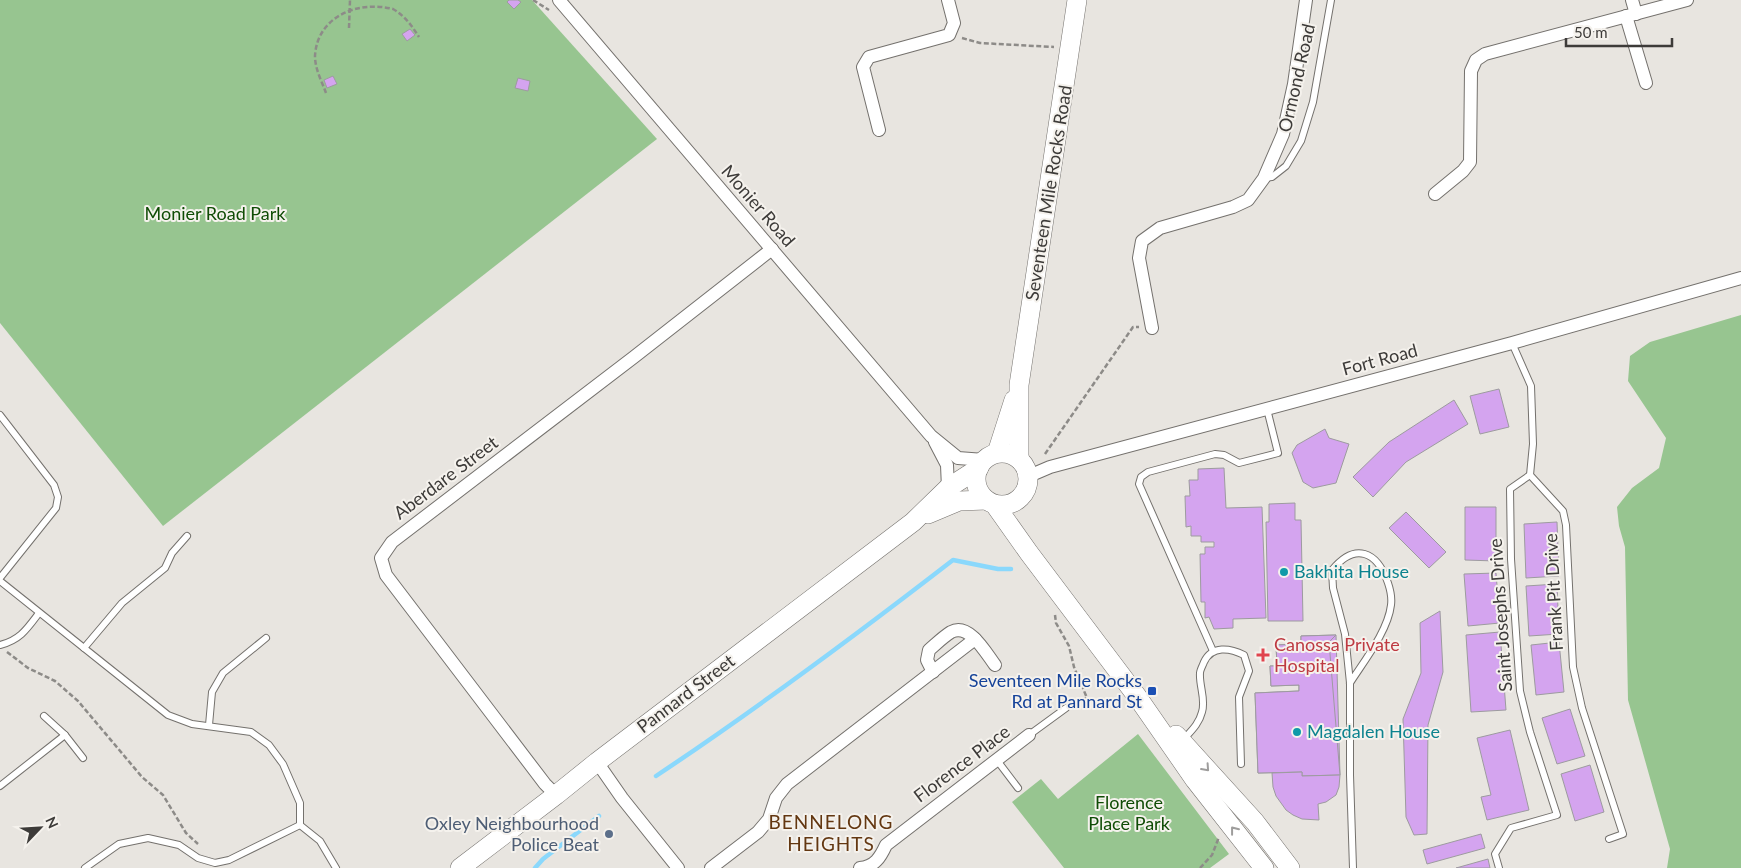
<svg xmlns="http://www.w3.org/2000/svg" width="1741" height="868" font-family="Lato,sans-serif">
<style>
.green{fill:#97c590}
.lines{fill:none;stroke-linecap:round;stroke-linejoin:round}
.stream{stroke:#8ad8fc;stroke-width:4.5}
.building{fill:#d4a4ef;stroke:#9d9b9f}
.lane-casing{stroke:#74716d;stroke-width:8}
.street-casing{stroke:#74716d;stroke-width:14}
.secondary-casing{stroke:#74716d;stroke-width:20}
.path{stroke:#8d8b88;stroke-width:2.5;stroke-dasharray:5 2.5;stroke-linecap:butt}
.lane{stroke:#fff;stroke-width:6}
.street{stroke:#fff;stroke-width:12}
.secondary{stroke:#fff;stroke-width:19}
.oneway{stroke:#9e9d9c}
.culture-dot{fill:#0f9aa8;stroke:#f5f2ed;stroke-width:2}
.health-dot{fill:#e0444e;stroke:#f5f2ed;stroke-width:2}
.transit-dot{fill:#1a4fb4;stroke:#f5f2ed;stroke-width:2}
.service-dot{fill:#5c6f8a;stroke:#f5f2ed;stroke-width:2}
.labels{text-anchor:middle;stroke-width:4;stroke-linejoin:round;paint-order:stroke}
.street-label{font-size:18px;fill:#3d3b39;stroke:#f5f2ed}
.park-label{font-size:18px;fill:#0f4c05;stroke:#f5f2ed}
.culture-label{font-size:18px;fill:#0d838f;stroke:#f5f2ed;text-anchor:start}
.health-label{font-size:18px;fill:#be3a42;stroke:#f5f2ed;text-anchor:start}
.transit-label{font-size:18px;fill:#164399;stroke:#f5f2ed;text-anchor:end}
.service-label{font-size:18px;fill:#4e5e75;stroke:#f5f2ed;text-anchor:end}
.neighbourhood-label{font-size:19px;letter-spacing:1px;fill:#633711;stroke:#f5f2ed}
</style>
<rect width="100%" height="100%" fill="#e8e5e0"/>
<g class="green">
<path d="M 0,0 L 532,0 L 657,139 L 163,526 L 0,323 Z"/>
<path d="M 1741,315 L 1741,868 L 1667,868 L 1670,849 L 1628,700 L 1625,547 L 1619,526 L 1617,507 L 1632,488 L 1659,468 L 1666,438 L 1628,381 L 1630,356 L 1650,342 Z"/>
<path d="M 1138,734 L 1229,854 L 1210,868 L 1064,868 L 1012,802 L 1041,779 L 1058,799 Z"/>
</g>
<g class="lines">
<g class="stream">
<path d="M 656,776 C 758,708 856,635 953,560 L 998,569 L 1011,569"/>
<path d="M 535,868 L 543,859 L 599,816"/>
</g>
</g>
<g class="building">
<path d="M 509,0 L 518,0 L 521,2 L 514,9 L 507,2 Z"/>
<path d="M 410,29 L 415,35 L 407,41 L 402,34 Z"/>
<path d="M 333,76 L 337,84 L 327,88 L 324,80 Z"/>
<path d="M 518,78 L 530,81 L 528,91 L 515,88 Z"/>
<path d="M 1499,389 L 1509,427 L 1480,434 L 1470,396 Z"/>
<path d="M 1454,400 L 1468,424 L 1406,462 L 1373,497 L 1353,477 L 1389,442 Z"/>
<path d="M 1325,429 L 1329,438 L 1349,444 L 1336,483 L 1313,488 L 1303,482 L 1292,453 L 1297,445 Z"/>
<path d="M 1224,468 L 1226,508 L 1262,507 L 1266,618 L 1233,619 L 1233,628 L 1214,629 L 1209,617 L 1205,618 L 1205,602 L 1201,602 L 1200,554 L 1205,554 L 1205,547 L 1214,547 L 1214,542 L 1201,542 L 1201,536 L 1191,536 L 1191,526 L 1186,527 L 1185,496 L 1190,496 L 1189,480 L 1198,480 L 1198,469 Z"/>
<path d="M 1295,503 L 1295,520 L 1301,520 L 1303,621 L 1268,621 L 1266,522 L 1269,522 L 1269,504 Z"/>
<path d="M 1465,507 L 1496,507 L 1496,561 L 1465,560 Z"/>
<path d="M 1406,512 L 1446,552 L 1429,568 L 1389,528 Z"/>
<path d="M 1557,522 L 1559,576 L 1526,578 L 1524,524 Z"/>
<path d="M 1496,573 L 1500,623 L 1468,626 L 1464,574 Z"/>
<path d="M 1557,584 L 1559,634 L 1529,636 L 1526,586 Z"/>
<path d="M 1440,611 L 1443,672 L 1428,725 L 1427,834 L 1414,835 L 1406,817 L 1403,719 L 1421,673 L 1420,623 Z"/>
<path d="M 1500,632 L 1506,710 L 1471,712 L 1466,635 Z"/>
<path d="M 1336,635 L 1340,775 L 1302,776 L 1302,772 L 1258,773 L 1255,693 L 1299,691 L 1299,685 L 1271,686 L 1270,666 L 1277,666 L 1276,645 L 1301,644 L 1301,636 Z"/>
<path d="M 1336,635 L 1329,642 L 1340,775 L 1302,776 L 1302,772 L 1258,773 L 1255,693 L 1299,691 L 1299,685 L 1271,686 L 1270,666 L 1277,666 L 1276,645 L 1301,644 L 1301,636 Z"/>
<path d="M 1559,642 L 1564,692 L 1536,695 L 1531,645 Z"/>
<path d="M 1570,709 L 1585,756 L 1557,764 L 1542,718 Z"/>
<path d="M 1510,730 L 1529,810 L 1487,820 L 1481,797 L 1491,795 L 1477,738 Z"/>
<path d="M 1590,765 L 1604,812 L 1575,821 L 1561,774 Z"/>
<path d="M 1302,772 L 1302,776 L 1340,775 L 1339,787 L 1336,795 L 1326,802 L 1318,804 L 1319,820 L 1302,819 L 1293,815 L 1286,810 L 1276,796 L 1273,787 L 1272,773 Z"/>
<path d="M 1481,834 L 1485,848 L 1427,864 L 1423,850 Z"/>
<path d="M 1488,859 L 1490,868 L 1456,868 Z"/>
</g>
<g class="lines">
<defs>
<g id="lane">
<path d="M 1265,178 L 1272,177 L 1286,166 L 1301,141 L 1313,102 L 1331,0"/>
<path d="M 1512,343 L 1531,386 L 1533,444 L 1530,475 L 1563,511 L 1566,525 L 1573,667 L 1582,708 L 1623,834 L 1609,839"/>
<path d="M 0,415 L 54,485 L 58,497 L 56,508 L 0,578"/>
<path d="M 0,581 L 168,715 L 192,724 L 251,732 L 269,745 L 283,764 L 300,803 L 300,825 L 320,841 L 336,868"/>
<path d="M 0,645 C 20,640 27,629 39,613"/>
<path d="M 84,648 L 122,603 L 165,568 L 172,553 L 187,536"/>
<path d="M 1213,651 L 1139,484 L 1141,477 L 1148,472 L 1215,454 L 1224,455 L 1239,463 L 1278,453 L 1267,409"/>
<path d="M 1350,683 C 1364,661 1388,631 1391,605 C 1392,598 1390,589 1388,583 C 1377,551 1355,542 1332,570 L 1333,588 L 1345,634 L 1350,683 L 1350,775 L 1353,868"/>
<path d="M 44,716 L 65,735 L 83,758"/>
<path d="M 209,725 L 212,692 L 223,673 L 266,638"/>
<path d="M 1029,735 L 1066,708"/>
<path d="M 1183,740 C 1191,731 1199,724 1202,712 C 1206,699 1199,686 1200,673 C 1200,670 1203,665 1204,662 C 1212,645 1230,648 1244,655 L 1249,671 L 1239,697 L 1241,764"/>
<path d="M 996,759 L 1018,788"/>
<path d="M 0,786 L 65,735"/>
<path d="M 85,868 L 119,844 L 148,838 L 179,845 L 198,858 L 215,863 L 229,860 L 300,825"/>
<path d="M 1499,868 L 1495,854 L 1511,828 L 1557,815 L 1530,732 L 1520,691 L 1511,559 L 1510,489 L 1530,475"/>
</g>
<g id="street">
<path d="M 559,0 L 931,436 L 958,458 L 984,460"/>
<path d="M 1632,0 L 1636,14"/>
<path d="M 1626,16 L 1646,83"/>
<path d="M 879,130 L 863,67 L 869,57 L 949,35 L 954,23 L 948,0"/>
<path d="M 1435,194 L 1463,171 L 1470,162 L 1471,71 L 1476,60 L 1485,54 L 1687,0"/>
<path d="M 1152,328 L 1139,258 L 1142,241 L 1160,228 L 1233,207 L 1248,200 L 1264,178 L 1283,134 L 1294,84 L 1306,0"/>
<path d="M 935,442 L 947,465 L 948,488"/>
<path d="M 1029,476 L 1050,467 L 1512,343 L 1741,278"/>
<path d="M 933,672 L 927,660 L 929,650 C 936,644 943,637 951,632 C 969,622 986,653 995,665"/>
<path d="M 597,762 L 622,798 L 678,868"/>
<path d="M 556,795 L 545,784 L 386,575 L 381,558 L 392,542 L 634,357 L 772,249"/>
<path d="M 711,868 L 758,832 L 769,819 L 776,798 L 787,784 L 975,639"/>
<path d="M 860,868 C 875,866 880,858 886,845 L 1029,735"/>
</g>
<g id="secondary">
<circle cx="1002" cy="479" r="26"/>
<path d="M 997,453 L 1014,400"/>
<path d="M 1019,459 L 1019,385 L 1077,0"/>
<path d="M 995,505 L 1029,553 L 1136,695 L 1195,780 L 1264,868"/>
<path d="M 928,514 L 959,501 L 986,500"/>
<path d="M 1176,735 L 1255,822 L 1290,868"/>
<path d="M 460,868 L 556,795 L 597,762 L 913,522 L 948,488 L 979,468"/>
</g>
</defs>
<use href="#lane" class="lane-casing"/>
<use href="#street" class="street-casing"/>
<use href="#secondary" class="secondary-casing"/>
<g class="path">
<path d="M 533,0 L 549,10"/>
<path d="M 349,28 L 350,0"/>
<path d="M 962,38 L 980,43 L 1054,47"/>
<path d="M 326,93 C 322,82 315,69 315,56 C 317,17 357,0 393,9 C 405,16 412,26 419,37"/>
<path d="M 1045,454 L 1133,327 L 1139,327"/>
<path d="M 1055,615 L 1056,623 L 1069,646 L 1074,667 L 1087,698 L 1074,704"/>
<path d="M 7,652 L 28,668 L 55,681 L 78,701 L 142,777 L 163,795 L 186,833 L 198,844"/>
<path d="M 1200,868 L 1212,855 L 1219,837"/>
</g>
<use href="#lane" class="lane"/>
<use href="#street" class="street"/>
<use href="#secondary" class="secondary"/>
</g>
<defs><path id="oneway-chevron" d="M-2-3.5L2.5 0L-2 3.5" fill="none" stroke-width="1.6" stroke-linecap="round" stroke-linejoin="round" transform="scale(1.25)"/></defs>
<g class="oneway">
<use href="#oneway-chevron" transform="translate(1206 768) rotate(48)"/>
<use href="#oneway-chevron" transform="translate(1234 830) rotate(-128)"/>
</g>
<g class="culture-dot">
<circle cx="1284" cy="572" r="5"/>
<circle cx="1297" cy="732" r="5"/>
</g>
<path class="health-dot" d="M1260.5 647.5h5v5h5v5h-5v5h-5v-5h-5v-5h5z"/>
<rect class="transit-dot" x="1147" y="686" width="10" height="10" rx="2.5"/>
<circle class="service-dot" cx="609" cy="834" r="5"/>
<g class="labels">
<g class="street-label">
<text transform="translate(1297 78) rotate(-77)" y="6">Ormond Road</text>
<text transform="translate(1049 193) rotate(-81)" y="6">Seventeen Mile Rocks Road</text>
<text transform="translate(758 206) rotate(49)" y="6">Monier Road</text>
<text transform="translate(1380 360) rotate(-15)" y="6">Fort Road</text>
<text transform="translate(446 478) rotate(-37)" y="6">Aberdare Street</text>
<text transform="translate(1554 592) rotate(-93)" y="6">Frank Pit Drive</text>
<text transform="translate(1501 615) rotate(-94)" y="6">Saint Josephs Drive</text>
<text transform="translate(686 694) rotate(-37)" y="6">Pannard Street</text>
<text transform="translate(962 764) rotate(-37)" y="6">Florence Place</text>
</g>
<g class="park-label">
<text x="215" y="220">Monier Road Park</text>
<text x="1129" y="809">Florence<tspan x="1129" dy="21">Place Park</tspan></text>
</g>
<g class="culture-label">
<text x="1294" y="578">Bakhita House</text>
<text x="1307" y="738">Magdalen House</text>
</g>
<g class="health-label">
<text x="1274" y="651">Canossa Private<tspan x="1274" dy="21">Hospital</tspan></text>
</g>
<g class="transit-label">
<text x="1142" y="687">Seventeen Mile Rocks<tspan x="1142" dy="21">Rd at Pannard St</tspan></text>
</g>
<g class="service-label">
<text x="599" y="830">Oxley Neighbourhood<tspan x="599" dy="21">Police Beat</tspan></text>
</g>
<g class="neighbourhood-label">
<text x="831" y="829">BENNELONG<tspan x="831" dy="22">HEIGHTS</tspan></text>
</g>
</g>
<g transform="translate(40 828) rotate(65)" stroke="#f5f2ed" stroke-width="4" paint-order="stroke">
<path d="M0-4L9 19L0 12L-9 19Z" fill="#3d3b39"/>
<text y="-8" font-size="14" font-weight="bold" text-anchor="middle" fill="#3d3b39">N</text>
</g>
<path d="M1566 38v8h106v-8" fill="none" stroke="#3d3b39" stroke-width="2.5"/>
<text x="1574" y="38" font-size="15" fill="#3d3b39" stroke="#f5f2ed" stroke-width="4" paint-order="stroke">50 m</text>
</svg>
